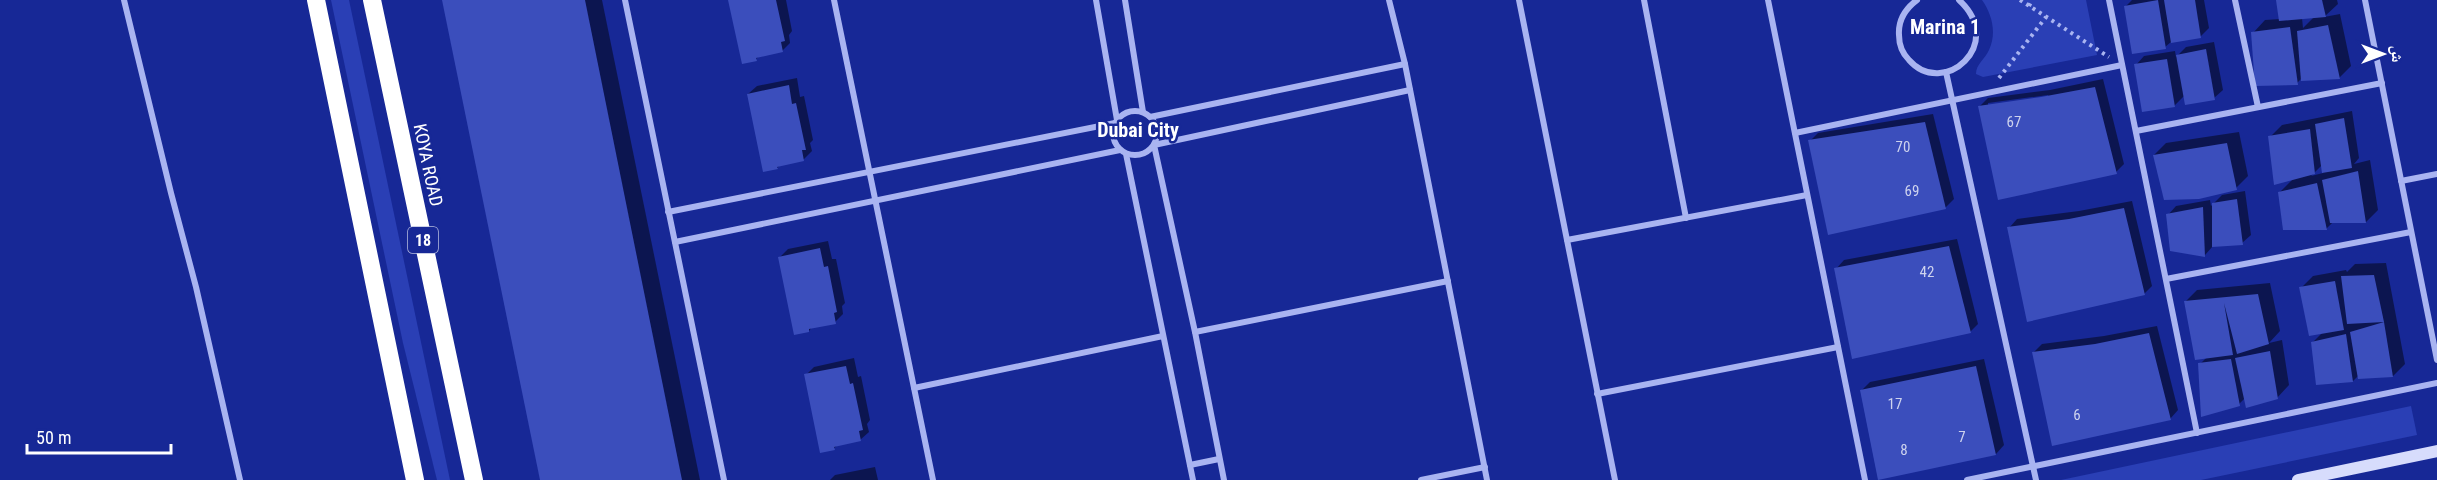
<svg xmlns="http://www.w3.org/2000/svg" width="2437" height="480" font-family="'Roboto Condensed','Noto Naskh Arabic',sans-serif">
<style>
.green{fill:#2a3fb5}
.shadow{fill:#0007;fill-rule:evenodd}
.building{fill:#3b4ebc}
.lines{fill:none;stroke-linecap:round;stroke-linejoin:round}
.path{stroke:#a9b4f1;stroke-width:4;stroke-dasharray:3 4.5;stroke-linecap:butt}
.street{stroke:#a9b4f1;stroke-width:6}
.secondary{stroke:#d7dcfc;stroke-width:12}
.highway{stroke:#fff;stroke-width:18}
.labels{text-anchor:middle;stroke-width:5;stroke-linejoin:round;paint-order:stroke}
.number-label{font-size:15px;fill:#ced3ee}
.shield{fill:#172896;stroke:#b9bee0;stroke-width:1.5}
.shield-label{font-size:16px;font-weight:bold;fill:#fff}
.street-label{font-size:18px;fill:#fff;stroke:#172896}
.neighbourhood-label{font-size:20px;font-weight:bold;fill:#fff;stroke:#172896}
</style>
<rect width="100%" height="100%" fill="#172896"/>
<g class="green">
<path d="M 331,0 L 349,0 L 450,480 L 437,480 L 403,343 Z"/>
<path d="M 1982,0 L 2086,0 L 2097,55 L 1983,77 L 1976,74 C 1976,64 1985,59 1989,50 C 1997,33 1992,14 1982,0 Z"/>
<path d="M 2411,406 L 2417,435 L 2201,480 L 2061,480 Z"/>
</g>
<g class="shadow">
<path d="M 444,0 L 602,0 L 700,480 L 542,480 Z"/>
<path d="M 730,0 L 786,0 L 792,31 L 789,35 L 790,43 L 782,51 L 760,55 L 756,59 Z"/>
<path d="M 2132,0 L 2204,0 L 2209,28 L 2201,36 L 2171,42 L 2165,47 L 2126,6 Z"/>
<path d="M 2278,0 L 2337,0 L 2338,4 L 2324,17 L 2340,14 L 2351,66 L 2339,78 L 2301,79 L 2297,83 L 2253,33 L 2265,20 L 2280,19 ZM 2314,17 L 2303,28 L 2302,18 Z"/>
<path d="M 2214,42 L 2223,90 L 2214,98 L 2185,95 L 2174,106 L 2136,65 L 2144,56 L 2175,51 L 2176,57 L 2186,47 Z"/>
<path d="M 797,78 L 800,97 L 804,96 L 813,140 L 810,143 L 812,151 L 804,159 L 781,164 L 777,168 L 748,94 L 757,86 Z"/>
<path d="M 2103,79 L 2124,164 L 2116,172 L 1980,106 L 1988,98 L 2050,90 ZM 2048,95 L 2049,98 L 1988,106 L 1988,103 Z"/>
<path d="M 2352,111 L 2359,158 L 2354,164 L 2370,160 L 2378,210 L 2366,222 L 2333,222 L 2326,229 L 2280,192 L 2294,178 L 2270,137 L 2282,125 ZM 2322,165 L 2323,173 L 2311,176 Z"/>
<path d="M 1933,114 L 1954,199 L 1946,207 L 1829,233 L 1810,141 L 1818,133 Z"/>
<path d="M 2239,132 L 2248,176 L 2236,188 L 2154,155 L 2166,143 Z"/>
<path d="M 2245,191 L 2251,235 L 2242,243 L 2213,246 L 2205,255 L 2172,250 L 2168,215 L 2176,206 L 2210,200 L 2211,206 L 2222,195 Z"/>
<path d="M 2132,201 L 2152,286 L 2144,294 L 2009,228 L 2017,219 L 2079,211 Z"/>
<path d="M 1957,239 L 1978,324 L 1970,332 L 1836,269 L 1844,260 Z"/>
<path d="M 828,241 L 832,259 L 836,259 L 845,303 L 842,306 L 843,314 L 835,322 L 812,327 L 809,331 L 780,257 L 788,249 Z"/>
<path d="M 2386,263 L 2405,364 L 2393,376 L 2359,375 L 2353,381 L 2313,342 L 2323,332 L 2301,288 L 2313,276 L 2346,270 L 2347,272 L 2355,264 Z"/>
<path d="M 2270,283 L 2280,331 L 2269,343 L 2282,340 L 2289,385 L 2277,398 L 2245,398 L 2239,404 L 2200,364 L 2207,357 L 2185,302 L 2197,290 Z"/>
<path d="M 2157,326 L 2178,410 L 2170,419 L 2034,352 L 2042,344 L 2104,336 Z"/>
<path d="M 854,358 L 858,377 L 861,376 L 870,420 L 867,424 L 869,432 L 860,440 L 838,445 L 834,448 L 806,375 L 814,367 Z"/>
<path d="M 1984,359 L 2004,445 L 1996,454 L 1862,390 L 1870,382 Z"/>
<path d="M 875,467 L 878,480 L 830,480 L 835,475 Z"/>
</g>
<g class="building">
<path d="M 442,0 L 585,0 L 682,480 L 540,480 Z"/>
<path d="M 728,0 L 776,0 L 785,41 L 781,42 L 783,52 L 756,58 L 757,61 L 742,64 Z"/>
<path d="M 2158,0 L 2166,49 L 2132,54 L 2124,6 Z"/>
<path d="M 2164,0 L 2195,0 L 2201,38 L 2171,43 Z"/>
<path d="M 2276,0 L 2322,0 L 2326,17 L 2279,21 Z"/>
<path d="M 2328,25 L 2340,79 L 2301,81 L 2297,31 Z"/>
<path d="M 2290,27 L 2298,85 L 2255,86 L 2251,32 Z"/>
<path d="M 2206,49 L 2215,100 L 2185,105 L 2176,55 Z"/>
<path d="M 2167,59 L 2175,107 L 2142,112 L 2134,64 Z"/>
<path d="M 789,85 L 792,104 L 796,103 L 806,150 L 802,150 L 804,161 L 777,167 L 778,169 L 763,172 L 747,94 Z"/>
<path d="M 2095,87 L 2117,174 L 1998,200 L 1978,106 L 2041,97 Z"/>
<path d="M 2344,118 L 2352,168 L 2322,173 L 2315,124 Z"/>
<path d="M 1925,122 L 1946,209 L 1828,235 L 1808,140 Z"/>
<path d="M 2310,129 L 2315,174 L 2274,185 L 2268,136 Z"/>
<path d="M 2227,143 L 2237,190 L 2199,199 L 2164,200 L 2153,155 Z"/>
<path d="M 2358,171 L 2366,223 L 2330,223 L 2322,180 Z"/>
<path d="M 2317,183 L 2327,230 L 2283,230 L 2278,192 Z"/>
<path d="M 2237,199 L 2243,245 L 2212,247 L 2212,203 Z"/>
<path d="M 2203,207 L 2205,257 L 2170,251 L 2166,214 Z"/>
<path d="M 2124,208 L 2145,295 L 2027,322 L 2007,227 L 2069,219 Z"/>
<path d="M 1949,246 L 1971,333 L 1852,359 L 1834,268 Z"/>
<path d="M 820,248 L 824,267 L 828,266 L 837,312 L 834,313 L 836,324 L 809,329 L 809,332 L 794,335 L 778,257 Z"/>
<path d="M 2374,275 L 2384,322 L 2347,324 L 2341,276 Z"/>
<path d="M 2335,281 L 2344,330 L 2309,336 L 2299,287 Z"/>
<path d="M 2258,294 L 2269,344 L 2237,354 L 2224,303 L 2233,355 L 2195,360 L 2184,301 Z"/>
<path d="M 2384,322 L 2393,377 L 2358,379 L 2350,332 Z"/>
<path d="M 2149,333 L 2171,420 L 2052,446 L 2032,352 L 2095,344 Z"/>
<path d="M 2346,334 L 2353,382 L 2316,385 L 2311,342 Z"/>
<path d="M 2270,351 L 2278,399 L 2246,408 L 2235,358 Z"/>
<path d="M 2231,359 L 2240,406 L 2201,417 L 2198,363 Z"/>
<path d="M 846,366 L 850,384 L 853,383 L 863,430 L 859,431 L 861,441 L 834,447 L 835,450 L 820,453 L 804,374 Z"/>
<path d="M 1976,366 L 1996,455 L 1878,480 L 1860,390 Z"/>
</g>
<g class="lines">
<g class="path">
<path d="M 2020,0 L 2109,57"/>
<path d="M 2029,6 L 2032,0"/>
<path d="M 1999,78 L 2046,17"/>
</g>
<g class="street">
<path d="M 124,0 L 171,193 L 196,287 L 240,480"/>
<path d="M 625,0 L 724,480"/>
<path d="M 834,0 L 933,480"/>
<path d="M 1096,0 L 1117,120"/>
<path d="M 1125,0 L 1143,112"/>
<path d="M 1389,0 L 1405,64 L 1487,480"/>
<path d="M 1519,0 L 1615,480"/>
<path d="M 1644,0 L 1686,218"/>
<path d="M 1768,0 L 1865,480"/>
<path d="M 1917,0 C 1905,9 1898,20 1899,35 C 1899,45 1902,53 1909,60 C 1943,99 2007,44 1959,0"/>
<path d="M 2109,0 L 2197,433"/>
<path d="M 2235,0 L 2258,107"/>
<path d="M 2365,0 L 2437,360"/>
<path d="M 1946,72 L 2036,480"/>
<circle cx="1135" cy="133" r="22"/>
<path d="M 1150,117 L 1405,64"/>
<path d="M 2136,131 L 2382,83"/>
<path d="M 1795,133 L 2122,65"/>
<path d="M 1126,154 L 1193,480"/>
<path d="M 2401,181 L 2437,174"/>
<path d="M 668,212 L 1115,123"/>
<path d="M 1567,240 L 1807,195"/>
<path d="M 675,242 L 1120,150"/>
<path d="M 2166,279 L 2411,232"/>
<path d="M 1195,332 L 1448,281"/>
<path d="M 914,388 L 1163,336"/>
<path d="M 1597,394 L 1838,347"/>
<path d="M 1190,465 L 1219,459"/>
<path d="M 1224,480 L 1195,332 L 1154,145 L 1410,90"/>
<path d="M 1421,480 L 1485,467"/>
<path d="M 1967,480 L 2437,383"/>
</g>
<path class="secondary" d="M 2298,480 L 2437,451"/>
<g class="highway">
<path d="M 316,0 L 415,480"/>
<path d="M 372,0 L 474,480"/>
</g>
</g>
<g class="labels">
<g class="number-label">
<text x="2014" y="127">67</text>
<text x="1903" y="152">70</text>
<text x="1912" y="196">69</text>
<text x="1927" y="277">42</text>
<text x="1895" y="409">17</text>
<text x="2077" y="420">6</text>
<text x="1962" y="442">7</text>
<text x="1904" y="455">8</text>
</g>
<rect class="shield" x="408" y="227" width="30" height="26" rx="4.5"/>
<g class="shield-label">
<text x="423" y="246">18</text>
</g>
<g class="street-label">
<text transform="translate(428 165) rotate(78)" y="6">KOYA ROAD</text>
</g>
<g class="neighbourhood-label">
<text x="1945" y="34">Marina 1</text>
<text x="1138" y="137">Dubai City</text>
</g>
</g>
<g transform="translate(2383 54) rotate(90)" stroke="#172896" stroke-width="4.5" paint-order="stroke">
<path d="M0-4.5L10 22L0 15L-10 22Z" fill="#ffffff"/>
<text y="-9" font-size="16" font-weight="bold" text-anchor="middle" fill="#ffffff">ش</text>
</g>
<path d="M27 444v9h144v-9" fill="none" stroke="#ffffff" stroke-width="3"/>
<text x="36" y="444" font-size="18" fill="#ffffff" stroke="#172896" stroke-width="4.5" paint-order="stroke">50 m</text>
</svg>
